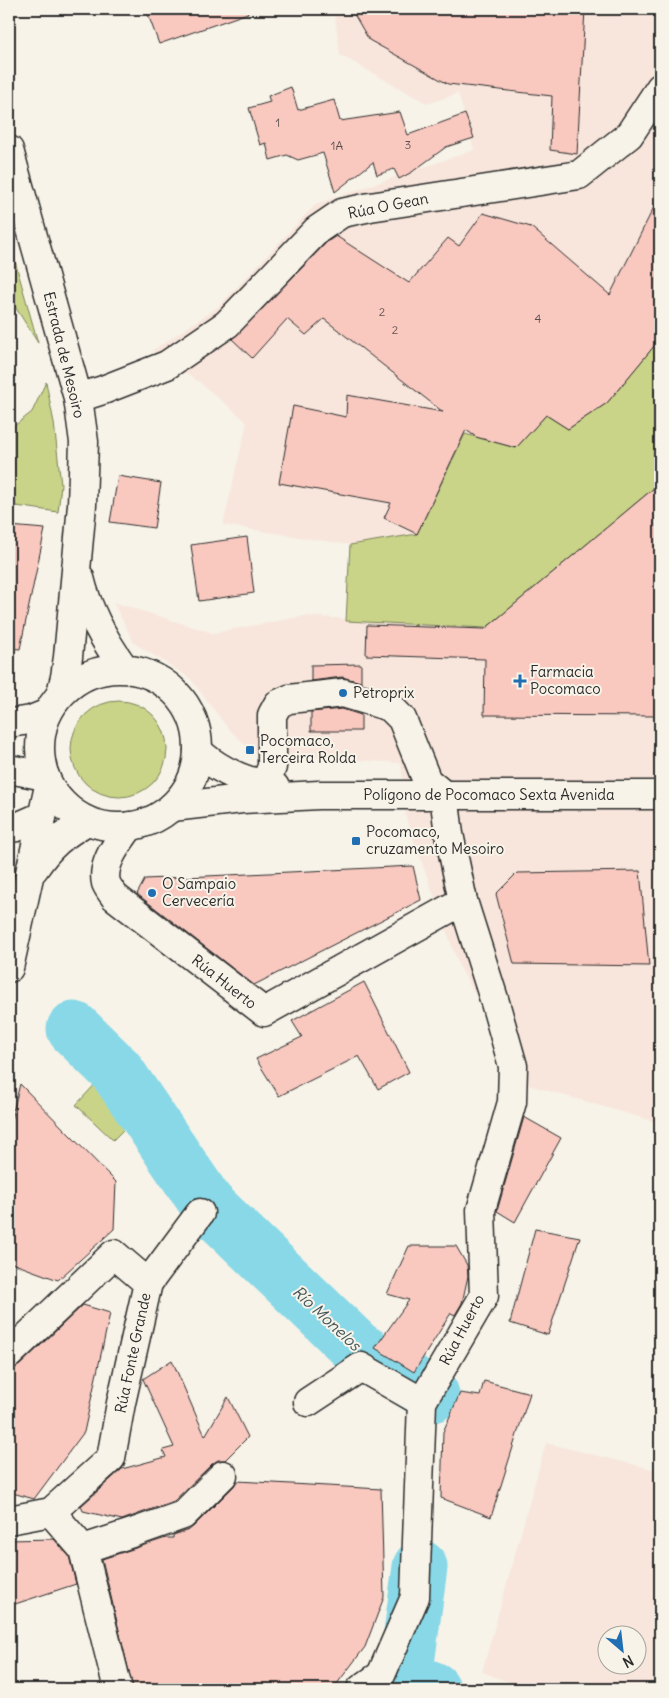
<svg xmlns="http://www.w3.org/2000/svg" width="669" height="1698" font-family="Delius,sans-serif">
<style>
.built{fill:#f8e6dc;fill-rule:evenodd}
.green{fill:#c9d488;stroke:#7a805a}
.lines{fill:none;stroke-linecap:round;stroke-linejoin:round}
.river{stroke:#89d8e7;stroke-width:55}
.building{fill:#f9c9c0;stroke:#2b2b2b}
.minor-casing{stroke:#2b2b2b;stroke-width:31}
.minor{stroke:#f7f3e8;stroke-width:28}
.poi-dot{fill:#1f6fb2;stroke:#f7f3e8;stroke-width:2}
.labels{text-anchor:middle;stroke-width:4;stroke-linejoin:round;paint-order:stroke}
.number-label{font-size:12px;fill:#5e5250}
.street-label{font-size:15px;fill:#2b2b2b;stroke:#f7f3e8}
.poi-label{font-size:15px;fill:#2b2b2b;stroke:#f7f3e8;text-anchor:start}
.water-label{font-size:16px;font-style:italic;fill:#42565a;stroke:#f7f3e8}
</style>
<rect width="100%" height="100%" fill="#f7f3e8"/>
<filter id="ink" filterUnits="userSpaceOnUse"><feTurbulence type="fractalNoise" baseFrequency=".02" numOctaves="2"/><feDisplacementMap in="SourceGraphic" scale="10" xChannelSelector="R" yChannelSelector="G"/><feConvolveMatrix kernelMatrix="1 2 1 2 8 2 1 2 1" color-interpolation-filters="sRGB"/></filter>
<g filter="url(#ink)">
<g class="built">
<path d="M 334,9 L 660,9 L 660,1125 L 649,1120 L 528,1085 L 459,966 L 406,818 L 401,763 L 253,753 L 227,727 L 190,678 L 134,643 L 113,602 L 213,633 L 304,616 L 486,628 L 417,534 L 350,545 L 223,525 L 247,422 L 198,381 L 152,351 L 218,307 L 316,204 L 474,150 L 458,93 L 428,104 L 340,55 Z"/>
<path d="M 546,1443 L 660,1471 L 660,1689 L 527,1689 L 482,1672 ZM 606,1636 L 636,1636 L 636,1666 L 606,1666 Z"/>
</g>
<g class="green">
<path d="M 9,240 L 38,343 L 9,297 Z"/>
<path d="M 660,339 L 660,483 L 486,628 L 346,621 L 350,545 L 417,534 L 465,434 L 516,448 L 546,415 L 568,429 L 607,403 Z"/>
<path d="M 46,382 L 54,423 L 61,485 L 58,512 L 9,505 L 9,430 L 32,412 Z"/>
<circle cx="119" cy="749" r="48"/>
<path d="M 99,1080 L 135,1118 L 113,1140 L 76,1105 Z"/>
</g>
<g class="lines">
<g class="river">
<path d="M 74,1029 L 116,1070 L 207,1204 L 357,1348 L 432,1395"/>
<path d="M 420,1567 L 405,1678 L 433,1689"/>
</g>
</g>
<g class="building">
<path d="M 146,9 L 247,9 L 248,13 L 159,44 Z"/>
<path d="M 351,9 L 585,9 L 577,154 L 550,150 L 552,96 L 448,84 L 369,40 Z"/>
<path d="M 291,87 L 298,110 L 334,100 L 340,121 L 400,112 L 408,135 L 465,114 L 474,138 L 446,147 L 412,172 L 399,179 L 394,169 L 377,175 L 373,162 L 335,192 L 323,153 L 298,160 L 287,155 L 270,160 L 266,143 L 260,145 L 249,108 L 270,102 L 268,96 Z"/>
<path d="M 660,195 L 660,339 L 607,403 L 568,429 L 546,415 L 516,448 L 476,437 L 466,430 L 417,534 L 384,518 L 391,503 L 279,483 L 293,406 L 346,417 L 347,395 L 443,412 L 324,319 L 306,335 L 287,319 L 252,358 L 232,339 L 327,242 L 336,236 L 409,283 L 448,238 L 459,246 L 483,213 L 531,227 L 610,295 Z"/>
<path d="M 118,476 L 161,483 L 154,528 L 110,522 Z"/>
<path d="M 660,483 L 660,716 L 484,715 L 485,659 L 366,655 L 367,625 L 485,629 Z"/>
<path d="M 9,526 L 45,529 L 20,649 L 9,648 Z"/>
<path d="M 247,537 L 254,593 L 199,601 L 191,545 Z"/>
<path d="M 361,664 L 361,682 L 342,677 L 311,681 L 311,665 Z"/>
<path d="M 342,709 L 361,715 L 361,731 L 311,731 L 311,712 Z"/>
<path d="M 413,866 L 421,900 L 254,985 L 137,894 L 145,879 Z"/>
<path d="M 640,871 L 649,966 L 514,964 L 496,894 L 517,873 Z"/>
<path d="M 364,982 L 409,1072 L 378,1089 L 359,1056 L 279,1096 L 256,1059 L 302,1037 L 292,1021 Z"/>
<path d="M 20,1084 L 116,1182 L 114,1229 L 58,1280 L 9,1262 L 9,1127 Z"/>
<path d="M 524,1117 L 561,1138 L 515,1222 L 497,1211 Z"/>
<path d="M 535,1229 L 580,1237 L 548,1335 L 510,1323 Z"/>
<path d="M 409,1246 L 456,1246 L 467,1265 L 468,1276 L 462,1303 L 455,1315 L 451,1313 L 414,1372 L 375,1348 L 409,1300 L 387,1294 Z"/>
<path d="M 83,1305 L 110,1313 L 84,1432 L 34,1499 L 9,1492 L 9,1369 L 13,1369 L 20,1365 Z"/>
<path d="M 172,1360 L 205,1436 L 228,1397 L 248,1437 L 225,1460 L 218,1460 L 212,1464 L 174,1501 L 122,1520 L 83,1511 L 81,1506 L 122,1469 L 166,1457 L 163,1450 L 174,1447 L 143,1379 Z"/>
<path d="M 484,1381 L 530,1393 L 491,1517 L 441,1498 L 443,1432 L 460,1393 L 480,1396 Z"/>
<path d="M 237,1481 L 381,1489 L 384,1597 L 365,1647 L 333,1689 L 133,1689 L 102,1559 L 166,1538 L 173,1538 L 173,1535 L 189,1530 L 194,1526 L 234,1486 Z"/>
<path d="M 54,1539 L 69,1556 L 76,1584 L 9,1606 L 9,1540 Z"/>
</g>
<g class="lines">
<defs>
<g id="minor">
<path d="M 9,150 L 78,398 L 84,442 L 82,505 L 68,657 L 65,677 L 61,693"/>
<path d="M 78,398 L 103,390 L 167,365 L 227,324 L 317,230 L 342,213 L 370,207 L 579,175 L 629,135 L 660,88"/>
<path d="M 80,578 C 88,612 104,640 124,668"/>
<circle cx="119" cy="748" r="79"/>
<path d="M 9,723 L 31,720 L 46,714"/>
<path d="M 198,751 C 220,772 246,782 275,787"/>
<path d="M 9,769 L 45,776"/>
<path d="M 259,784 L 268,776 L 272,767 L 272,715 L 278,704 L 289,699 L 343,693 L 390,707 L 402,719 L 427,781 L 444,795 L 449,834 L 463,901 L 494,999 L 513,1066 L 512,1102 L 481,1210 L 484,1296 L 422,1402 L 415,1597 L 381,1675 L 361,1689"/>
<path d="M 172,807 L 242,799 L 319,795 L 660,795"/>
<path d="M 130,826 C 119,842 101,863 106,883 C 108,888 112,893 115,897 L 264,1012 L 463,901"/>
<path d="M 9,828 L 17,827 L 42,816"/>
<path d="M 34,869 C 50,845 63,835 87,821"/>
<path d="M 9,968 L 49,786"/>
<path d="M 148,1283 L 200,1213"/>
<path d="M 9,1354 L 114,1254 L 148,1283 L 121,1403 L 111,1458 L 51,1512 L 9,1520"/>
<path d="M 308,1402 L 361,1367 L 422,1402"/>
<path d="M 51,1512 L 83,1549 L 118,1689"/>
<path d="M 83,1549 L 135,1532 L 183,1515 L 223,1475"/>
</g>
</defs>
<use href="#minor" class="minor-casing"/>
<use href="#minor" class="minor"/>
</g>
</g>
<g class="poi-dot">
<path d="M517.5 673.5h5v5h5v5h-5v5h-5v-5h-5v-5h5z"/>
<circle cx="343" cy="693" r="5"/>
<rect x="245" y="745" width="10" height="10" rx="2.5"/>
<rect x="351" y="836" width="10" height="10" rx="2.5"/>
<circle cx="152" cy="893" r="5"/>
</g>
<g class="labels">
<g class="number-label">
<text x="278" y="127">1</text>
<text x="408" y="149">3</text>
<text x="337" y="150">1A</text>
<text x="382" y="316">2</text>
<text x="538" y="323">4</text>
<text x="395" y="334">2</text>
</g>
<g class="street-label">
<text transform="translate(388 206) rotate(-11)" y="5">Rúa O Gean</text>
<text transform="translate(64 355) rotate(76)" y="5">Estrada de Mesoiro</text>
<text x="489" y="800">Polígono de Pocomaco Sexta Avenida</text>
<text transform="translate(224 982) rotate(38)" y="5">Rúa Huerto</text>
<text transform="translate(462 1330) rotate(-62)" y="5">Rúa Huerto</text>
<text transform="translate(133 1353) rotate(-78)" y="5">Rúa Fonte Grande</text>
</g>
<g class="poi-label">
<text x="530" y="677">Farmacia<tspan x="530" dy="17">Pocomaco</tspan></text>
<text x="353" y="698">Petroprix</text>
<text x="260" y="746">Pocomaco,<tspan x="260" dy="17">Terceira Rolda</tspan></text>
<text x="366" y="837">Pocomaco,<tspan x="366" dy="17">cruzamento Mesoiro</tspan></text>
<text x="162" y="889">O Sampaio<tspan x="162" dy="17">Cervecería</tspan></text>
</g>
<g class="water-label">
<text transform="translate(327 1318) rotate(43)" y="6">Río Monelos</text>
</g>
</g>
<rect width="669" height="1698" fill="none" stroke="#f7f3e8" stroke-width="30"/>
<rect x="15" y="15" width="639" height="1668" fill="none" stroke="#2b2b2b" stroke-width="2" filter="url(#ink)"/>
<g transform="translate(622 1650) rotate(152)"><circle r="24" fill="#f7f3e8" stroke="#a5a39c"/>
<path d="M0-4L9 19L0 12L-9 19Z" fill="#1f6fb2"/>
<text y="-8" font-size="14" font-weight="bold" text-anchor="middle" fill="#2b2b2b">N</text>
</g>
</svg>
